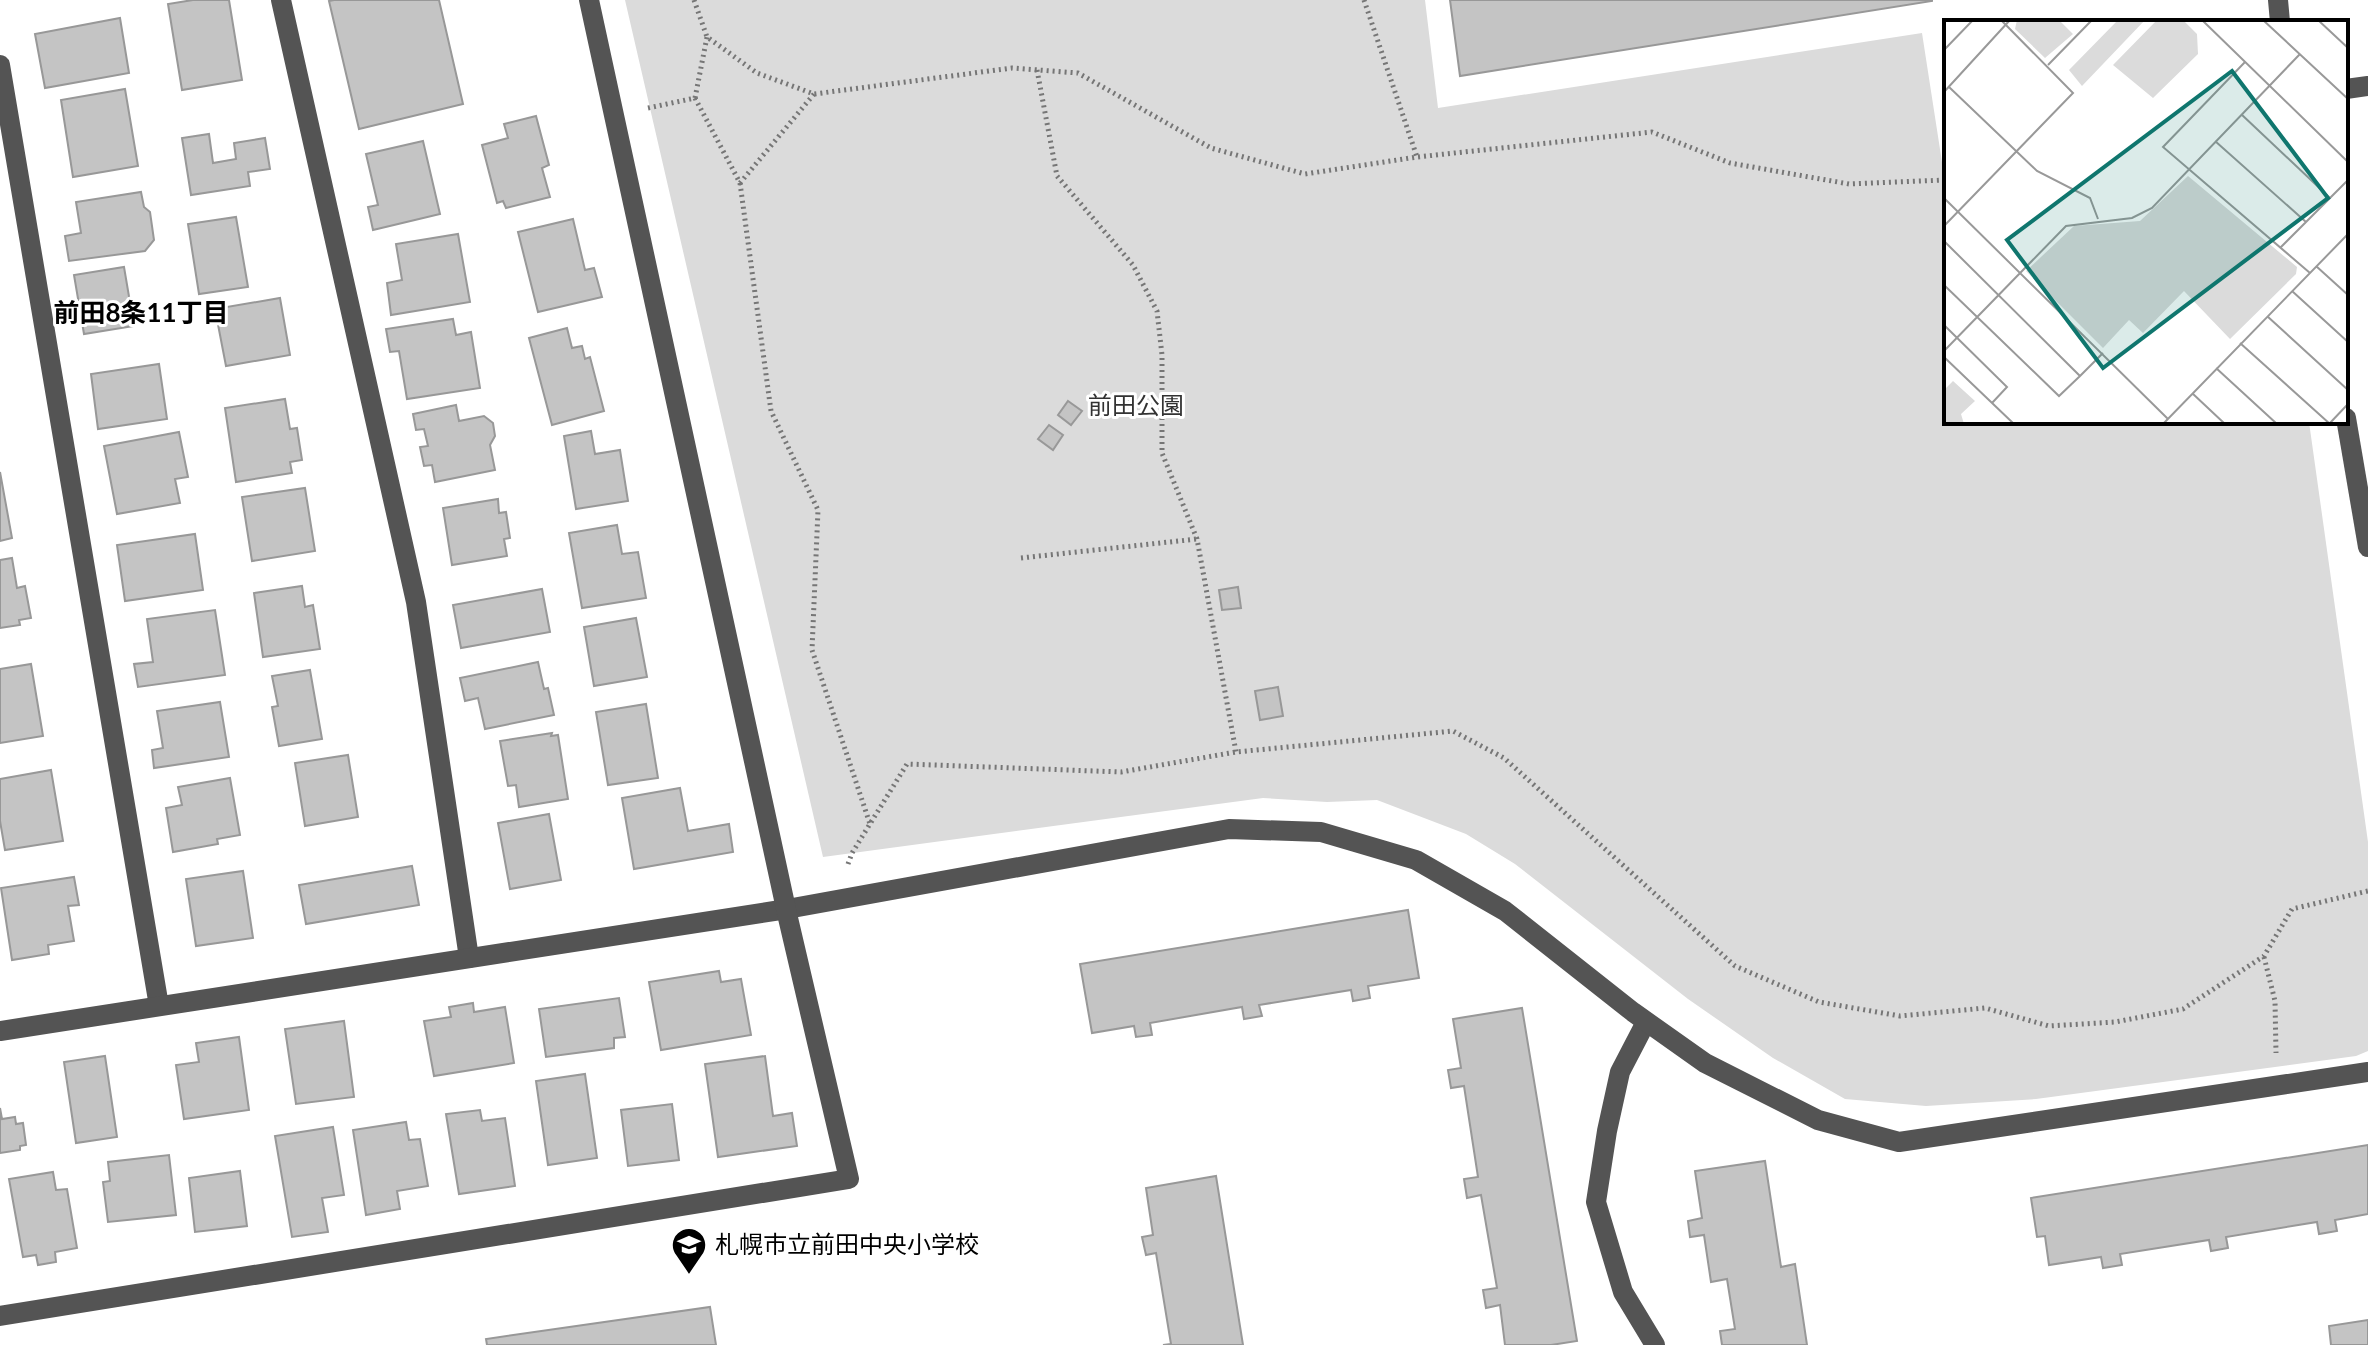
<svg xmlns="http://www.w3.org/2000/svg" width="2368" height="1345" font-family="Lato,'Noto Sans JP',sans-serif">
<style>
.green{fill:#dbdbdb}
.building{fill:#c4c4c4;stroke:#989898;stroke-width:2}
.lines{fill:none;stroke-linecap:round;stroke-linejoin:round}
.path{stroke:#767676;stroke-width:5;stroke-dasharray:2 4;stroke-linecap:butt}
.minor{stroke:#545454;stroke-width:20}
.labels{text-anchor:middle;stroke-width:6;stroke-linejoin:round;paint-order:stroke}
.park-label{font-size:24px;fill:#323232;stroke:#fff}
.poi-label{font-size:24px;fill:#000;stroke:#fff;text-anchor:start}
.neighbourhood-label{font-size:26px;font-weight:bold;fill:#000;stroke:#fff}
.inset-road{fill:none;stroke:#999;stroke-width:2}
.view{fill:#0f766e;fill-opacity:0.15;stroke:#0f766e;stroke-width:4}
.inset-edge{fill:none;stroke:#000;stroke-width:4}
</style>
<rect width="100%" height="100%" fill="#fff"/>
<path class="green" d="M 625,0 L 1425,0 L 1438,108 L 1922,33 L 1946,188 L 1946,422 L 2309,422 L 2368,842 L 2368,1051 L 2356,1056 L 2036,1099 L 1926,1106 L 1845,1099 L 1773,1058 L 1688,999 L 1515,864 L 1466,834 L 1377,800 L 1327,802 L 1263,798 L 823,857 Z"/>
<g class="building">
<path d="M 193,0 L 229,0 L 242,80 L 182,90 L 168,4 Z"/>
<path d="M 334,0 L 439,0 L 463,104 L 359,129 L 329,1 Z"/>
<path d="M 1450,0 L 1932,0 L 1932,1 L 1460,76 Z"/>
<path d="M 120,18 L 129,73 L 45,88 L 35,34 Z"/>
<path d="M 125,89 L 138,166 L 73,177 L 61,100 Z"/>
<path d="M 536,116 L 549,165 L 542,168 L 550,197 L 506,208 L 503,201 L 497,203 L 482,145 L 508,138 L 504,124 Z"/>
<path d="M 209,134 L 213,163 L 236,159 L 234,143 L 265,138 L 270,169 L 248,172 L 250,186 L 191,195 L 182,138 Z"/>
<path d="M 423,141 L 440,214 L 373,230 L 368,207 L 378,205 L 366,154 Z"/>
<path d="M 141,192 L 144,207 L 150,212 L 154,240 L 145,251 L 69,261 L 65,236 L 81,233 L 76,202 Z"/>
<path d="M 236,217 L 248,287 L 199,294 L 188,224 Z"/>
<path d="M 573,219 L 585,270 L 594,268 L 602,297 L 538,312 L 518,232 Z"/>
<path d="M 458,234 L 470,302 L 391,315 L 387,283 L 402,280 L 396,244 Z"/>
<path d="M 124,267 L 134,326 L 84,334 L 74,275 Z"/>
<path d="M 280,298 L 290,355 L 226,366 L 215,309 Z"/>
<path d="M 453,319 L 456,335 L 471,332 L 480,388 L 407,399 L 399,351 L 390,352 L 386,329 Z"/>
<path d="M 567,328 L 572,348 L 582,346 L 585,359 L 590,357 L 604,411 L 552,425 L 529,338 Z"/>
<path d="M 159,364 L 167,419 L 98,429 L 91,374 Z"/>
<path d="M 285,399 L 290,429 L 297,428 L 302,460 L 290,462 L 292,473 L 236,482 L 225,408 Z"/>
<path d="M 1068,401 L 1082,411 L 1071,425 L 1058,415 Z"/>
<path d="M 456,405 L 459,421 L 484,416 L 493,423 L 495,436 L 490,445 L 495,470 L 435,482 L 432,465 L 424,466 L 420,447 L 428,446 L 424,429 L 416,430 L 413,414 Z"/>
<path d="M 1049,425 L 1063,435 L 1053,450 L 1038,439 Z"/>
<path d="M 591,431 L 595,454 L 620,450 L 628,501 L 576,509 L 564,436 Z"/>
<path d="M 179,432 L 188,477 L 175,479 L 180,503 L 117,514 L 104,446 Z"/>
<path d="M 0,472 L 12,538 L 0,541 Z"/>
<path d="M 305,488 L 315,551 L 252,561 L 242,497 Z"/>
<path d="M 498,499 L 499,513 L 506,512 L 510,538 L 504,539 L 507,556 L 452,565 L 443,508 Z"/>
<path d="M 617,525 L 622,554 L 638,552 L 646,598 L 582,608 L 569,533 Z"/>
<path d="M 195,534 L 203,590 L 125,601 L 117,545 Z"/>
<path d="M 12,558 L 17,588 L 25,586 L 31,618 L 19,620 L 20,625 L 0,628 L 0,560 Z"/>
<path d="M 302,586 L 305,607 L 313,605 L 320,649 L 263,657 L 254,593 Z"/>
<path d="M 1238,587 L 1241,608 L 1222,610 L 1219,590 Z"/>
<path d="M 542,589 L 550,632 L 461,648 L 453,605 Z"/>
<path d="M 215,610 L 225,675 L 138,687 L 134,664 L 153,662 L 147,619 Z"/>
<path d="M 636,618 L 647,677 L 594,686 L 584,627 Z"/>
<path d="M 538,662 L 544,689 L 548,688 L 554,715 L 485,729 L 478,698 L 465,701 L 460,678 Z"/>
<path d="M 31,664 L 43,736 L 0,743 L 0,669 Z"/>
<path d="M 310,670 L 322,739 L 279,746 L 272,707 L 278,706 L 272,676 Z"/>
<path d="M 1278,687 L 1283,716 L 1260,720 L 1255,691 Z"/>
<path d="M 220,702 L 229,757 L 154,768 L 152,750 L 163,748 L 157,711 Z"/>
<path d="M 646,704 L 658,778 L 608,785 L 596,712 Z"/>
<path d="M 552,733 L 551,736 L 558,735 L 568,799 L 519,807 L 516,785 L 508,786 L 500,741 Z"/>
<path d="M 348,755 L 358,817 L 305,826 L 295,763 Z"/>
<path d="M 51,770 L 63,841 L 5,850 L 0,821 L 0,779 Z"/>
<path d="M 230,778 L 240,835 L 217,839 L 218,844 L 173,852 L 166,808 L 182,805 L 178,787 Z"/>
<path d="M 680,788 L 688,831 L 729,824 L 733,852 L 634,869 L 622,798 Z"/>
<path d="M 549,814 L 561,880 L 510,889 L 498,823 Z"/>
<path d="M 412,866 L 419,905 L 306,924 L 299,885 Z"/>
<path d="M 243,871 L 253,938 L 196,946 L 186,879 Z"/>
<path d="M 74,877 L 79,905 L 68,906 L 74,941 L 48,945 L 49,954 L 12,960 L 1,888 Z"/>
<path d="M 1408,910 L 1419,978 L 1368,986 L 1370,998 L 1353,1001 L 1351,990 L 1259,1005 L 1262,1016 L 1244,1019 L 1242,1007 L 1150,1023 L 1152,1035 L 1136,1037 L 1134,1026 L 1092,1033 L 1080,964 Z"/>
<path d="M 719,971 L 721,982 L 741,979 L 751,1035 L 661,1050 L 649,982 Z"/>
<path d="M 619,998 L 625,1037 L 614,1038 L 614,1048 L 546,1057 L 539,1009 Z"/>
<path d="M 473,1003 L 474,1012 L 505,1007 L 514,1063 L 434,1076 L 424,1021 L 451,1017 L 449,1007 Z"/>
<path d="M 1522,1008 L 1577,1341 L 1551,1345 L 1505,1345 L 1500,1305 L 1486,1308 L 1483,1290 L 1497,1288 L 1481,1195 L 1467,1198 L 1464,1179 L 1478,1177 L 1464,1086 L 1451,1088 L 1448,1070 L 1461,1068 L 1453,1019 Z"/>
<path d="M 344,1021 L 354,1097 L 296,1104 L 285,1029 Z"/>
<path d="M 239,1037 L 249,1110 L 184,1119 L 176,1065 L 199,1062 L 196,1043 Z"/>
<path d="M 105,1056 L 117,1137 L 76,1143 L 64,1062 Z"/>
<path d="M 765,1056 L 773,1116 L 792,1113 L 797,1146 L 718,1157 L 705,1064 Z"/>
<path d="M 585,1074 L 597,1158 L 548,1165 L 536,1081 Z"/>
<path d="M 672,1104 L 679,1160 L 628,1166 L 621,1110 Z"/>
<path d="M 0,1108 L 2,1119 L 15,1117 L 16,1124 L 23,1123 L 26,1145 L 20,1146 L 20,1150 L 0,1153 Z"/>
<path d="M 480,1110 L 482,1121 L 505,1118 L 515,1186 L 459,1194 L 446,1114 Z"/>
<path d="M 406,1122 L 409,1140 L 420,1139 L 428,1186 L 397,1191 L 400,1209 L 366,1215 L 353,1130 Z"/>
<path d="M 333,1127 L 344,1195 L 322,1198 L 328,1232 L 292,1237 L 275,1136 Z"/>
<path d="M 2368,1145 L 2368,1214 L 2335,1220 L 2337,1231 L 2319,1234 L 2317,1222 L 2226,1237 L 2228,1248 L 2211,1251 L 2209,1240 L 2120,1254 L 2122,1265 L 2103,1268 L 2101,1257 L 2049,1265 L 2045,1236 L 2037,1237 L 2031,1198 Z"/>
<path d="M 169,1155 L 176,1215 L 108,1222 L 103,1182 L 110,1181 L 108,1162 Z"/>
<path d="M 1765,1161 L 1781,1267 L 1795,1264 L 1807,1345 L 1722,1345 L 1720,1331 L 1735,1329 L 1727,1279 L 1711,1282 L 1704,1235 L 1690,1237 L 1688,1221 L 1702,1218 L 1695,1171 Z"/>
<path d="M 240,1171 L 247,1226 L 195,1232 L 189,1178 Z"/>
<path d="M 53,1172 L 56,1190 L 67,1189 L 77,1248 L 55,1252 L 56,1262 L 38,1265 L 36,1255 L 23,1257 L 9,1179 Z"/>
<path d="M 1216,1176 L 1243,1345 L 1163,1345 L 1171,1344 L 1156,1253 L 1146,1255 L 1142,1237 L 1153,1235 L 1146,1188 Z"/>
<path d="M 710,1307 L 716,1345 L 487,1345 L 486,1339 Z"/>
<path d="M 2368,1320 L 2368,1345 L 2331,1345 L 2329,1326 Z"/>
</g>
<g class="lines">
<g class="path">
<path d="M 694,0 L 707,37 L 757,73 L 814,94 L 1012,68 L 1078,73 L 1211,148 L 1305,174 L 1417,157 L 1652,132 L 1730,163 L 1849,184 L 1946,180"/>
<path d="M 1364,0 L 1417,157"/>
<path d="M 1037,70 L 1057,176 L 1133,265 L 1157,311 L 1162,355 L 1162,453 L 1197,539 L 1236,752"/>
<path d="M 695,98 L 740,183 L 814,94"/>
<path d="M 648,108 L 695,98 L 707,37"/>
<path d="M 740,183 L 771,411 L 818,510 L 812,650 L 870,824"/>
<path d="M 1021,558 L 1197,539"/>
<path d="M 848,864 L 852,853 L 907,764 L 1121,772 L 1236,752 L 1453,731 L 1504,758 L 1735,966 L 1819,1002 L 1900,1016 L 1985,1008 L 2049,1026 L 2115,1022 L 2183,1009 L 2264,956 L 2292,909 L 2368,891"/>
<path d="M 2264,957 L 2275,1001 L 2276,1053"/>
</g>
<g class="minor">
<path d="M 281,0 L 416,602 L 469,958"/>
<path d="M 2278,0 L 2280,22"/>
<path d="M 0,65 L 159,1006"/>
<path d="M 2346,89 L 2368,86"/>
<path d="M 2346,418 L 2368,547"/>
<path d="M 1646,1022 L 1620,1072 L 1607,1131 L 1596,1202 L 1623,1292 L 1655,1345"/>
<path d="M 0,1031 L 787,909 L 1229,829 L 1321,832 L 1416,860 L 1505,911 L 1633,1012 L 1705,1063 L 1818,1120 L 1899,1142 L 2368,1072"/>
<path d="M 0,1316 L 849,1179 L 788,918 L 589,0"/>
</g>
</g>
<defs>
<symbol id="school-pin" viewBox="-11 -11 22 30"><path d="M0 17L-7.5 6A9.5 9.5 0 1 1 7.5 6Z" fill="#000" stroke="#fff"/><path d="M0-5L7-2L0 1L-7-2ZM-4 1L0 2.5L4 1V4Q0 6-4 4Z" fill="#fff"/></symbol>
</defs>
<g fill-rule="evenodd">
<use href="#school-pin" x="669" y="1225" width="40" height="54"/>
</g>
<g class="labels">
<g class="park-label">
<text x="1136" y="414">前田公園</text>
</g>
<g class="poi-label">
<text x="715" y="1253">札幌市立前田中央小学校</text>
</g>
<g class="neighbourhood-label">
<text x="141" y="322">前田8条11丁目</text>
</g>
</g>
<g transform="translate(1944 20)">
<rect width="404" height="404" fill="#fff"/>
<path d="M 73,0 L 115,0 L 129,14 L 101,38 L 71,9 ZM 174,0 L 201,0 L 138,66 L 125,50 ZM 213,0 L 239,0 L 253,14 L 254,34 L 209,78 L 169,45 ZM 244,156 L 353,247 L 352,254 L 286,319 L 240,271 L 199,313 L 185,300 L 159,328 L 82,251 L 130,206 L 196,201 ZM 9,361 L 31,381 L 17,394 L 20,404 L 0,404 L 0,370 Z" fill="#dbdbdb"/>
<path class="inset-road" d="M 258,0 L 404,142M 319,0 L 404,79M 374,0 L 404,28M 0,30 L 29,0M 301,42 L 219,127 L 366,253M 104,45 L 148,0M 5,67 L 93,151 L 146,178 L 154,199M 0,72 L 66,0M 297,94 L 386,178M 271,121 L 362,202M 0,178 L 224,399M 0,206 L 129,73 L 57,0M 0,221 L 136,356 L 159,333M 336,228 L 404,160M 372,246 L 404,275M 0,265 L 115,376 L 136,356M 348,271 L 404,322M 323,296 L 404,370M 0,305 L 63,367 L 48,383M 296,323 L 386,404M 0,331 L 122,206 L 188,198 L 208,188 L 356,34M 0,337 L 70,404M 272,348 L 333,404M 248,373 L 281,404M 219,404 L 404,214M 385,404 L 404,384"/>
<path class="view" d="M 288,51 L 384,178 L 159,348 L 63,220 Z"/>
<rect width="404" height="404" class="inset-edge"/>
</g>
</svg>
